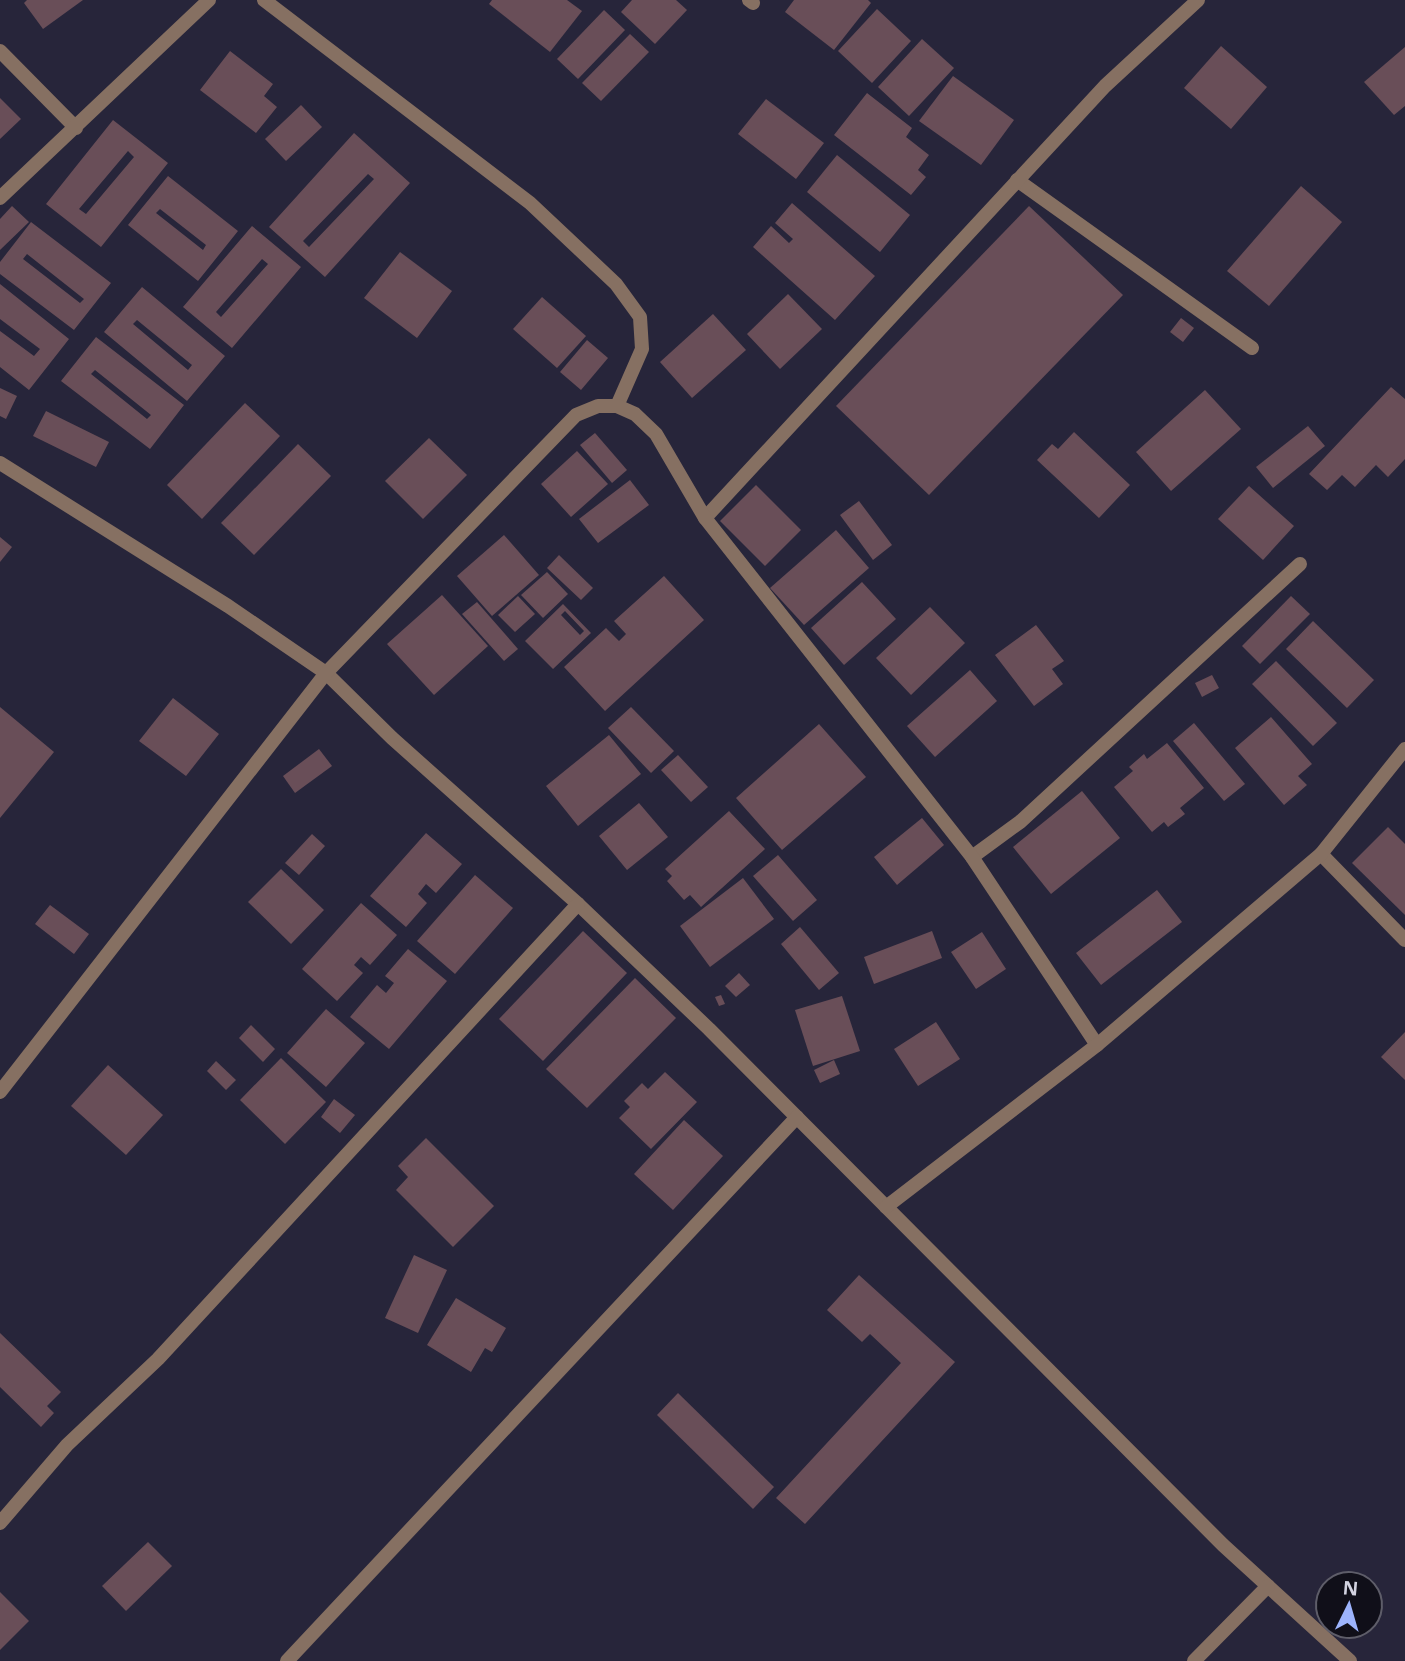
<svg xmlns="http://www.w3.org/2000/svg" width="1405" height="1661" font-family="'Noto Sans',sans-serif">
<style>
.building{fill:#694e58;fill-rule:evenodd}
.lines{fill:none;stroke-linecap:round;stroke-linejoin:round}
.minor{stroke:#867062;stroke-width:14}
</style>
<rect width="100%" height="100%" fill="#27253a"/>
<g class="building">
<path d="M 27,0 L 83,0 L 43,29 L 24,3 Z"/>
<path d="M 492,0 L 567,0 L 582,11 L 550,52 L 489,4 Z"/>
<path d="M 632,0 L 676,0 L 687,10 L 655,44 L 621,12 Z"/>
<path d="M 794,0 L 868,0 L 871,3 L 834,50 L 785,12 Z"/>
<path d="M 877,9 L 911,41 L 872,83 L 838,51 Z"/>
<path d="M 604,10 L 625,30 L 578,79 L 557,59 Z"/>
<path d="M 630,34 L 649,52 L 601,101 L 582,83 Z"/>
<path d="M 922,39 L 954,68 L 909,116 L 878,87 Z"/>
<path d="M 1221,46 L 1267,87 L 1231,129 L 1184,88 Z"/>
<path d="M 1405,47 L 1405,106 L 1394,115 L 1364,82 Z"/>
<path d="M 230,51 L 273,84 L 264,96 L 277,107 L 256,133 L 200,90 Z"/>
<path d="M 953,76 L 1014,120 L 981,165 L 919,121 Z"/>
<path d="M 867,93 L 912,128 L 906,137 L 929,155 L 918,170 L 926,177 L 911,195 L 834,135 Z"/>
<path d="M 0,98 L 21,119 L 0,139 Z"/>
<path d="M 766,99 L 824,143 L 796,179 L 738,134 Z"/>
<path d="M 301,105 L 322,127 L 286,161 L 265,139 Z"/>
<path d="M 113,120 L 168,163 L 101,247 L 46,204 ZM 128,151 L 134,157 L 86,214 L 79,209 Z"/>
<path d="M 354,133 L 410,183 L 325,277 L 269,227 ZM 368,174 L 374,179 L 309,247 L 303,241 Z"/>
<path d="M 837,155 L 910,215 L 880,252 L 807,192 Z"/>
<path d="M 168,176 L 238,231 L 198,281 L 128,225 ZM 160,209 L 206,245 L 203,250 L 156,213 Z"/>
<path d="M 1301,186 L 1342,222 L 1269,306 L 1227,271 Z"/>
<path d="M 792,203 L 875,276 L 835,320 L 753,247 L 771,226 L 789,243 L 793,239 L 775,223 Z"/>
<path d="M 12,206 L 29,222 L 0,250 L 0,219 Z"/>
<path d="M 1029,206 L 1123,295 L 929,495 L 836,406 Z"/>
<path d="M 31,222 L 111,283 L 74,330 L 0,274 L 0,262 ZM 27,254 L 84,299 L 80,303 L 23,259 Z"/>
<path d="M 252,226 L 301,267 L 232,348 L 183,307 ZM 262,259 L 268,264 L 221,317 L 216,312 Z"/>
<path d="M 400,252 L 452,291 L 417,338 L 364,298 Z"/>
<path d="M 0,284 L 69,339 L 29,390 L 0,367 L 0,331 L 34,356 L 40,349 L 0,319 Z"/>
<path d="M 142,287 L 225,356 L 187,401 L 104,332 ZM 137,320 L 192,365 L 188,370 L 133,324 Z"/>
<path d="M 788,294 L 822,329 L 780,369 L 747,334 Z"/>
<path d="M 542,297 L 586,336 L 557,368 L 513,329 Z"/>
<path d="M 713,314 L 746,350 L 692,398 L 660,362 Z"/>
<path d="M 1181,318 L 1194,328 L 1183,342 L 1170,332 Z"/>
<path d="M 96,337 L 184,405 L 150,449 L 61,381 ZM 95,370 L 151,415 L 147,419 L 91,374 Z"/>
<path d="M 587,340 L 608,358 L 581,390 L 560,372 Z"/>
<path d="M 1391,387 L 1405,399 L 1405,459 L 1388,477 L 1376,465 L 1355,487 L 1342,475 L 1327,490 L 1309,474 Z"/>
<path d="M 0,388 L 17,396 L 6,419 L 0,416 Z"/>
<path d="M 1205,390 L 1241,429 L 1171,491 L 1136,452 Z"/>
<path d="M 245,403 L 280,436 L 202,519 L 167,485 Z"/>
<path d="M 46,411 L 109,442 L 96,467 L 33,436 Z"/>
<path d="M 1308,426 L 1325,446 L 1273,488 L 1256,467 Z"/>
<path d="M 1074,432 L 1130,485 L 1099,518 L 1037,460 L 1052,444 L 1058,449 Z"/>
<path d="M 595,433 L 627,470 L 612,483 L 580,445 Z"/>
<path d="M 429,438 L 467,475 L 423,519 L 385,481 Z"/>
<path d="M 298,444 L 331,476 L 254,555 L 221,523 Z"/>
<path d="M 577,451 L 608,484 L 571,517 L 541,484 Z"/>
<path d="M 630,480 L 649,505 L 598,543 L 579,519 Z"/>
<path d="M 756,485 L 801,530 L 765,566 L 720,521 Z"/>
<path d="M 1249,486 L 1294,526 L 1263,560 L 1218,519 Z"/>
<path d="M 859,501 L 892,545 L 873,560 L 840,515 Z"/>
<path d="M 836,530 L 869,568 L 804,625 L 770,588 Z"/>
<path d="M 504,535 L 539,575 L 492,616 L 457,576 Z"/>
<path d="M 0,537 L 12,547 L 0,562 Z"/>
<path d="M 559,555 L 593,588 L 581,600 L 547,568 Z"/>
<path d="M 547,572 L 568,594 L 543,618 L 521,595 Z"/>
<path d="M 664,576 L 704,620 L 605,711 L 564,667 L 606,628 L 619,641 L 626,634 L 614,621 Z"/>
<path d="M 862,582 L 896,619 L 844,665 L 811,628 Z"/>
<path d="M 442,595 L 488,646 L 434,695 L 387,644 Z"/>
<path d="M 518,596 L 535,614 L 515,632 L 498,615 Z"/>
<path d="M 1291,596 L 1310,614 L 1260,664 L 1242,646 Z"/>
<path d="M 477,602 L 518,649 L 504,661 L 462,614 Z"/>
<path d="M 563,604 L 591,633 L 553,669 L 525,641 ZM 565,611 L 584,631 L 580,635 L 561,615 Z"/>
<path d="M 930,607 L 965,643 L 911,695 L 876,658 Z"/>
<path d="M 1313,621 L 1374,680 L 1347,708 L 1286,649 Z"/>
<path d="M 1036,625 L 1064,661 L 1052,669 L 1063,684 L 1034,706 L 995,655 Z"/>
<path d="M 1276,661 L 1337,723 L 1313,746 L 1252,684 Z"/>
<path d="M 970,670 L 997,701 L 935,757 L 907,726 Z"/>
<path d="M 1212,675 L 1219,688 L 1202,697 L 1195,683 Z"/>
<path d="M 173,698 L 219,734 L 186,776 L 139,741 Z"/>
<path d="M 0,707 L 54,752 L 0,818 Z"/>
<path d="M 631,707 L 674,751 L 651,773 L 608,728 Z"/>
<path d="M 1271,717 L 1312,764 L 1298,776 L 1307,785 L 1284,805 L 1235,748 Z"/>
<path d="M 1194,723 L 1245,784 L 1224,801 L 1173,741 Z"/>
<path d="M 819,724 L 866,777 L 782,850 L 736,798 Z"/>
<path d="M 609,735 L 641,774 L 578,826 L 546,786 Z"/>
<path d="M 1167,743 L 1204,788 L 1180,808 L 1185,814 L 1168,827 L 1164,822 L 1152,832 L 1114,787 L 1133,771 L 1129,767 L 1144,754 L 1147,759 Z"/>
<path d="M 319,749 L 332,766 L 295,793 L 283,776 Z"/>
<path d="M 678,755 L 708,787 L 691,802 L 661,770 Z"/>
<path d="M 1082,791 L 1120,838 L 1051,894 L 1013,847 Z"/>
<path d="M 639,803 L 668,837 L 627,870 L 599,836 Z"/>
<path d="M 729,811 L 765,849 L 701,907 L 690,895 L 684,900 L 667,881 L 672,876 L 665,869 Z"/>
<path d="M 922,818 L 944,845 L 897,885 L 874,857 Z"/>
<path d="M 1388,827 L 1405,844 L 1405,915 L 1352,863 Z"/>
<path d="M 426,833 L 462,864 L 436,893 L 426,884 L 418,894 L 427,903 L 406,927 L 370,896 Z"/>
<path d="M 312,834 L 325,846 L 299,875 L 285,863 Z"/>
<path d="M 778,855 L 817,900 L 793,921 L 753,876 Z"/>
<path d="M 281,869 L 324,910 L 291,944 L 248,902 Z"/>
<path d="M 475,875 L 513,908 L 455,974 L 417,941 Z"/>
<path d="M 743,878 L 774,919 L 710,967 L 680,926 Z"/>
<path d="M 1157,890 L 1182,922 L 1101,985 L 1076,953 Z"/>
<path d="M 361,903 L 397,935 L 370,965 L 361,957 L 354,965 L 363,973 L 337,1001 L 302,969 Z"/>
<path d="M 50,905 L 89,934 L 74,954 L 35,924 Z"/>
<path d="M 800,927 L 839,973 L 819,990 L 781,944 Z"/>
<path d="M 583,931 L 627,973 L 543,1061 L 499,1019 Z"/>
<path d="M 932,931 L 942,958 L 874,984 L 864,957 Z"/>
<path d="M 982,932 L 1006,969 L 976,989 L 951,952 Z"/>
<path d="M 408,949 L 447,981 L 389,1049 L 350,1017 L 377,985 L 386,993 L 394,983 L 385,976 Z"/>
<path d="M 739,973 L 750,985 L 736,997 L 725,986 Z"/>
<path d="M 635,978 L 676,1018 L 587,1108 L 546,1069 Z"/>
<path d="M 721,995 L 725,1004 L 719,1006 L 715,997 Z"/>
<path d="M 842,996 L 860,1051 L 813,1066 L 795,1010 Z"/>
<path d="M 326,1009 L 365,1043 L 326,1087 L 287,1053 Z"/>
<path d="M 936,1022 L 960,1059 L 918,1086 L 894,1049 Z"/>
<path d="M 251,1025 L 275,1049 L 263,1062 L 239,1038 Z"/>
<path d="M 1405,1032 L 1405,1080 L 1381,1057 Z"/>
<path d="M 281,1058 L 326,1102 L 285,1144 L 240,1100 Z"/>
<path d="M 834,1060 L 840,1074 L 820,1083 L 814,1070 Z"/>
<path d="M 216,1061 L 236,1080 L 226,1090 L 207,1071 Z"/>
<path d="M 108,1065 L 163,1115 L 126,1155 L 71,1106 Z"/>
<path d="M 665,1072 L 697,1102 L 651,1149 L 619,1118 L 630,1107 L 624,1101 L 642,1083 L 648,1089 Z"/>
<path d="M 334,1099 L 355,1115 L 340,1133 L 321,1117 Z"/>
<path d="M 684,1120 L 723,1156 L 673,1210 L 634,1174 Z"/>
<path d="M 426,1138 L 494,1206 L 453,1247 L 396,1190 L 408,1177 L 398,1166 Z"/>
<path d="M 414,1255 L 447,1270 L 418,1333 L 385,1318 Z"/>
<path d="M 859,1275 L 955,1362 L 805,1524 L 776,1498 L 901,1363 L 870,1334 L 862,1342 L 827,1310 Z"/>
<path d="M 456,1298 L 506,1328 L 492,1352 L 485,1348 L 471,1372 L 427,1345 Z"/>
<path d="M 0,1333 L 61,1392 L 47,1406 L 54,1413 L 41,1427 L 0,1387 Z"/>
<path d="M 678,1393 L 774,1487 L 753,1509 L 657,1415 Z"/>
<path d="M 148,1542 L 172,1566 L 126,1611 L 102,1586 Z"/>
<path d="M 0,1592 L 29,1621 L 0,1650 Z"/>
</g>
<g class="lines">
<g class="minor">
<path d="M 264,0 L 530,203 L 616,284 L 640,317 L 642,349 L 617,406"/>
<path d="M 749,0 L 753,3"/>
<path d="M 0,51 L 76,128"/>
<path d="M 1017,180 L 1252,348"/>
<path d="M 0,198 L 209,0"/>
<path d="M 0,463 L 228,606 L 326,673 L 392,738 L 578,904 L 709,1029 L 1223,1545 L 1350,1661"/>
<path d="M 705,518 L 1105,86 L 1198,0"/>
<path d="M 1321,854 L 1405,940"/>
<path d="M 972,857 L 1020,822 L 1300,564"/>
<path d="M 0,1092 L 326,673 L 576,415 L 598,406 L 617,406 L 635,414 L 656,434 L 705,518 L 972,857 L 1097,1045"/>
<path d="M 886,1207 L 1097,1045 L 1321,854 L 1405,749"/>
<path d="M 0,1523 L 67,1445 L 158,1359 L 578,904"/>
<path d="M 287,1661 L 797,1117"/>
<path d="M 1194,1661 L 1268,1586"/>
</g>
</g>
<g transform="translate(1349 1605) rotate(5)"><circle r="33" fill="#100f19" stroke="#5e5d69" stroke-width="2"/>
<path d="M0-5L12 26L0 18L-12 26Z" fill="#9db4fd"/>
<text y="-10" font-size="19" font-weight="bold" text-anchor="middle" fill="#d2d2e0">N</text>
</g>
</svg>
